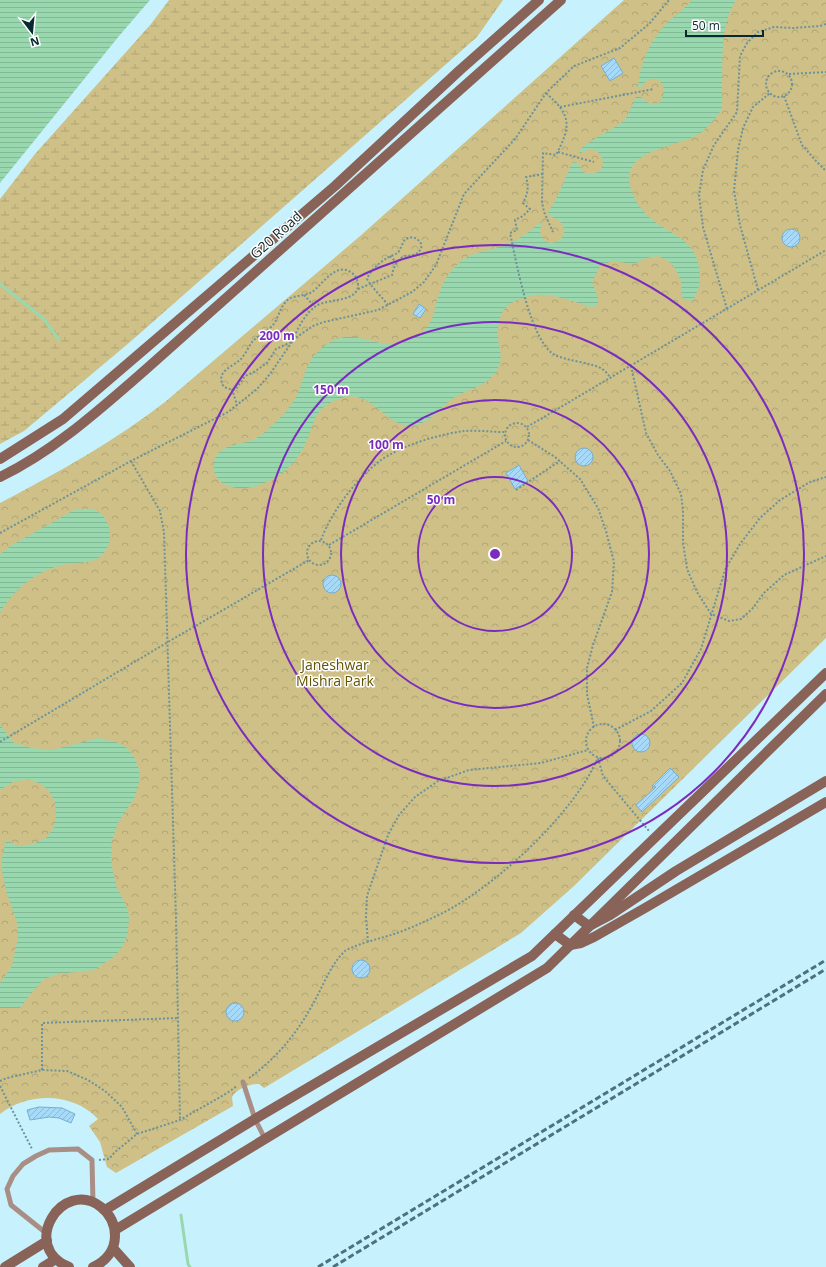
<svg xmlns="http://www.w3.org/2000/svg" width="826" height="1267" font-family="'Open Sans',sans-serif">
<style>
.wetland{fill:url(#wetland-marsh)}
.park{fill:url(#park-crowns)}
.water{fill:url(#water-rules)}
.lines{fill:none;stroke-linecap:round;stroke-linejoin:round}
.stream{stroke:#99d7af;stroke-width:3}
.building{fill:url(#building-hatch);stroke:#75afd1}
.path{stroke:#6c929b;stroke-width:2;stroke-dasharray:2 2;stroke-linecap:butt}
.lane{stroke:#a98e86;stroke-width:5}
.secondary{stroke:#896258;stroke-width:10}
.rail{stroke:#4e727b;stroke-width:3;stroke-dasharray:6 3;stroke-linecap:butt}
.ring{fill:none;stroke:#7b2cbf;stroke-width:2}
.labels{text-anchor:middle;stroke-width:3;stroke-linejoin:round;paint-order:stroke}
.street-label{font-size:14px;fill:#092930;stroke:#fff}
.park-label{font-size:14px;fill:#625200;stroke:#fff}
.centre{fill:#7b2cbf;stroke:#fff;stroke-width:2}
.ring-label{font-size:12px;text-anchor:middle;font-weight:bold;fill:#7b2cbf;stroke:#fff;stroke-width:3;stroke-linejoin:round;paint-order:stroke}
</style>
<defs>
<pattern id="wetland-marsh" width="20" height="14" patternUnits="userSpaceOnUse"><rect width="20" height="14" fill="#cec086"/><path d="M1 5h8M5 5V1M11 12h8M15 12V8" fill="none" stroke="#b0a574"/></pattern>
<pattern id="park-crowns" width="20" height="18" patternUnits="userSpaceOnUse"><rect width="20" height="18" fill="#cec086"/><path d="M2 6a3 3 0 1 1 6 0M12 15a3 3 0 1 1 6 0" fill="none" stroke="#b0a574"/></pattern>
<pattern id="water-rules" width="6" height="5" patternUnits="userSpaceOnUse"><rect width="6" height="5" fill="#99d7af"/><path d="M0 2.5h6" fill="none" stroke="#82b997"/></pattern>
<pattern id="building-hatch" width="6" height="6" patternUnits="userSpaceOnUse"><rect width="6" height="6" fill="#a7d9f8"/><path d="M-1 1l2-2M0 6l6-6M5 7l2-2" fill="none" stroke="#8ebad5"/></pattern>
</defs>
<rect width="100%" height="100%" fill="#c7f2fd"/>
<path class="wetland" d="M 169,0 L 503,0 L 477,37 L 130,342 L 24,431 L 0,444 L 0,199 L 35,154 L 151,24 Z"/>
<path class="park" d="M 624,0 L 826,0 L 826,638 L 574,886 L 521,933 L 264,1088 L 259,1084 C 249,1084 238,1088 232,1097 L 233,1106 L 116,1173 L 107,1167 L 100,1142 L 89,1126 L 98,1119 C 73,1092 28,1092 0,1114 L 0,503 C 57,473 115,441 165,402 L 359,237 Z"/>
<g class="water">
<path d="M 0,0 L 150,0 L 119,36 L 0,183 Z"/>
<path d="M 692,0 L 736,0 C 720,25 723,58 722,86 C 722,93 723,104 721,110 C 719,114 714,120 711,123 C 707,127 701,134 695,136 C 674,147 621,151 630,186 C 633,196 638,206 645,213 C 664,234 696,236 699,269 C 701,282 699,291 692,301 L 682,298 L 681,281 L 676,270 L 669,261 L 658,256 L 646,258 L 634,264 L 612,261 L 600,266 L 592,282 L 598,298 L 598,305 L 591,307 C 575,302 553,293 534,295 C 530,296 525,298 520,299 C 508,303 501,310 499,323 C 498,327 497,333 498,337 C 499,350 504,357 497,370 C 486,388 468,388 452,399 C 442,406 434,418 422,423 C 384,439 375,377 330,403 C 313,413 314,424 307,440 C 298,462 282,477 259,485 C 244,491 219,490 214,471 C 213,466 214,458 218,453 C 227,444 244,444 255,439 C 260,436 266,432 270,427 C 281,418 292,406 298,393 C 307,371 305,360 327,344 C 357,324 380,354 407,341 C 413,338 420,335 424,331 C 436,319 435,300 442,286 C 445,278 453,268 460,262 C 473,251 490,251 505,245 C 519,240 530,231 542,221 C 532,253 571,245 563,226 C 561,221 556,218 551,217 L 548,212 C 560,196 564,178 573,162 L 578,163 L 583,172 C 615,182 604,137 581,153 L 578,152 L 585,145 L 596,138 L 620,124 L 626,118 L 636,97 L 641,97 C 646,103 650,104 659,103 C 673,85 653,68 641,87 L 638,87 C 640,66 647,46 661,30 C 669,20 683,10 692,0 Z"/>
<path d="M 76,509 C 82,509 90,508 95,510 C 111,517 115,541 103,554 C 94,564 80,562 68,564 C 40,568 14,588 0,613 L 0,554 L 12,545 Z"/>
<path d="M 0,725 L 14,743 L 31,748 L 52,750 L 98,738 L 119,743 L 127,748 L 135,758 L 139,770 L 139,782 L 135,797 L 119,821 L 112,840 L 111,857 L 113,873 L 117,888 L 125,903 L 129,915 L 128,932 L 124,944 L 115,956 L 94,970 L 58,974 L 44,979 L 28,997 L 20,1008 L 0,1008 L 0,983 L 12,966 L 18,937 L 17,923 L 6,890 L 2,871 L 2,858 L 6,840 L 17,846 L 33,844 L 46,838 L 54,827 L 56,814 L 55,803 L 49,791 L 41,784 L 28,779 L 13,782 L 0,790 Z"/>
</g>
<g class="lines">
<g class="stream">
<path d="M 0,284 L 43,318 L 59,340"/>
<path d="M 181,1215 L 188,1264 L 190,1267"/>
</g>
</g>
<g class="building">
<path d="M 614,58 L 623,73 L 610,81 L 601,66 Z"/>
<circle cx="791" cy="238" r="9"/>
<path d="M 419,304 L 426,309 L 420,318 L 413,314 Z"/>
<circle cx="584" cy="457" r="9"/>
<path d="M 519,465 L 528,481 L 515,489 L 506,473 Z"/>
<circle cx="332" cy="584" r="9"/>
<circle cx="641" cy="743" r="9"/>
<path d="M 670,768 L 679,777 L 642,812 L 636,805 L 656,787 L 652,786 Z"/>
<circle cx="361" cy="969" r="9"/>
<circle cx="235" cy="1012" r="9"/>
<path d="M 39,1107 L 62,1108 L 75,1114 L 71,1123 L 59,1118 L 49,1117 L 30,1120 L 27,1110 Z"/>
</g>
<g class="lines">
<g class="path">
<circle cx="779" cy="84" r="13"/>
<path d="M 789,74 L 826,72"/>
<path d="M 546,93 C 572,116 571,126 556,155 L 543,153 L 542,202 L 544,212 L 553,232"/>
<path d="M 784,96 L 802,145 L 817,162 L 826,171"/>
<path d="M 560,107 L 654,89"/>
<path d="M 558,152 L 594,162"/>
<path d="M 543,174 L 526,177 C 529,187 528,193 523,203 L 530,209 L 523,216 L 515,220 L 517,230 L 510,233 C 516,260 530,342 555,355 C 567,361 594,363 602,369 C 606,371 608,375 611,378"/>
<path d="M 390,256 L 397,263"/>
<path d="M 358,289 L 392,275 C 393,269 396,262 401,258 C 410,253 418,259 422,245 C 417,237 413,236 405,239 L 398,253 C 385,258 373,266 367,279 C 373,289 381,296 388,305"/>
<path d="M 758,290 L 740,225 L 734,191 L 738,150 L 743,128 L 753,107 L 770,93"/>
<path d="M 304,295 L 315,307"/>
<path d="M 727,309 L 703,227 L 699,195 L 703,170 L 714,145 L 737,112 L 740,56 L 747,43 L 758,32 L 774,27 L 793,28 L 820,26 L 826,24"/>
<path d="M 291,342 L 276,349 L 267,363 L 254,372 L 245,376 L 236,389 L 230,389 L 224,387 C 221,383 220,378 223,373 C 227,368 235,364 240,360 C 245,355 248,348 252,342 C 257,336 265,333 271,327 C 279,320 279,306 289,299 C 296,295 305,296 312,292 C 323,284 336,261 352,273 C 356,276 357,279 358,284 C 359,303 328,298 316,306 C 306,313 298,327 294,338"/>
<path d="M 631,366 L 646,433 L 658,455 L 670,471 L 681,494 L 683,510 L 683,542 L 687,569 L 697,592 L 711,614 L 729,621 L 741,619 L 752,609 L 764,593 L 784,575 L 826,556"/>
<path d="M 232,389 L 237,405"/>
<circle cx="517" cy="435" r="12"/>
<path d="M 527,427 L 826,250"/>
<path d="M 528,440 L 555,457 L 580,479 L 598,508 L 606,531 L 614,562 L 612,592 L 593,645 L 587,668 L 587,694 L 594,727"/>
<path d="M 131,461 L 160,511 L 164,532 L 176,919 L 180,1120"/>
<path d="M 516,490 L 560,461"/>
<path d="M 0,533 L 131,461 L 228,412 L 257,389 L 270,374 L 294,339 L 313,326 L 324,322 L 378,310 L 412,292 L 424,282 L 436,265 L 464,194 L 515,139 L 546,93 L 574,66 L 620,48 L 649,24 L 669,0"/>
<path d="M 321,540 C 331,512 357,478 381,460 C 403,445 439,434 465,431 C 478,430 491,432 504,432"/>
<circle cx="319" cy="553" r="12"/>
<path d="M 329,545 L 506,441"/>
<circle cx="603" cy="741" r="17"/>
<path d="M 615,730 L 651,711 L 682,683 L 701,649 L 725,570 L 740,544 L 760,518 L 780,500 L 810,482 L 826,477"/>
<path d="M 0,742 L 168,642 L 309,560"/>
<path d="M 598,758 L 603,776 L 649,831"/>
<path d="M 368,942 L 366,917 L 367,896 L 388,835 L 399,815 L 415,797 L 438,781 L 469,770 L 541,763 L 588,750"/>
<path d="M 42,1070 L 42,1023 L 178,1018"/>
<path d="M 249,1078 C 277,1058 299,1031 315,1000 C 324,984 331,964 345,951 C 351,946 381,938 391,935 C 404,931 417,925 430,919 C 484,896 554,831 585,782 C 590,774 594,766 598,758"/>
<path d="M 0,1081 L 7,1078 L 42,1070 L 67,1071 L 88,1080 L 105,1091 L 122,1107 L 137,1134"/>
<path d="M 0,1086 L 32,1149"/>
<path d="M 99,1160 L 109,1159 L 115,1152 L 137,1134 L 180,1120 L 227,1093 L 237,1086"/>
</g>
<g class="lane">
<path d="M 243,1082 L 255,1119 L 265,1139"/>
<path d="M 46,1233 L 11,1205 L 7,1189 L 13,1176 L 23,1164 L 36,1156 L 49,1150 L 78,1149 L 92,1160 L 93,1203"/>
</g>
<g class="secondary">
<path d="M 0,459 L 63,419 L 335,186 L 460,70 L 539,0"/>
<path d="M 0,477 C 54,451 99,410 144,371 L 561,0"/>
<path d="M 574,915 L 589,926 L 610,915 L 676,871 L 826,781"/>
<path d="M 555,934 L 570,945 L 581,943 L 594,937 L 645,908 L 826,802"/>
<path d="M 105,1210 L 255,1119 L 532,956 L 826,673"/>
<path d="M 115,1230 L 547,968 L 826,694"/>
<path d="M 113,1248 L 130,1267"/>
<path d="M 5,1267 L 47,1241"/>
<path d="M 43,1267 L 56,1259"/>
<path d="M 69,1267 C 19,1247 62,1177 101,1207 C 111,1215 115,1225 115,1236 C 115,1251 105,1262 93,1267"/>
</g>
<g class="rail">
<path d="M 318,1267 L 826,960"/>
<path d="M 333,1267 L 826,969"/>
</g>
</g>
<g class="ring">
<circle cx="495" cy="554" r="77"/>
<circle cx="495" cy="554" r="154"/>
<circle cx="495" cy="554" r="232"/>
<circle cx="495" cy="554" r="309"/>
</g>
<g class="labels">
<g class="street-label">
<text transform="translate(276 235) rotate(-42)" y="5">G20 Road</text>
</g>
<g class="park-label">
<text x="335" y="670">Janeshwar<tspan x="335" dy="16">Mishra Park</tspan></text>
</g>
</g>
<circle cx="495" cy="554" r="6" class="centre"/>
<g class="ring-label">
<text x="277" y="340">200 m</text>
<text x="331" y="394">150 m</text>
<text x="386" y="449">100 m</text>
<text x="441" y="504">50 m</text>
</g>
<g transform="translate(32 32) rotate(164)" stroke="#ffffff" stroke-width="3" paint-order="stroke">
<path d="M0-3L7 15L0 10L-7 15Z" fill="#092930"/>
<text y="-6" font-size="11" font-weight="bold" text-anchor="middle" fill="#092930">N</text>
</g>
<path d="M686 30v6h77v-6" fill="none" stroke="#092930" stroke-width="2"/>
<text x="692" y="30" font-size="12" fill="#092930" stroke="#ffffff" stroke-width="3" paint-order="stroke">50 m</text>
</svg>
